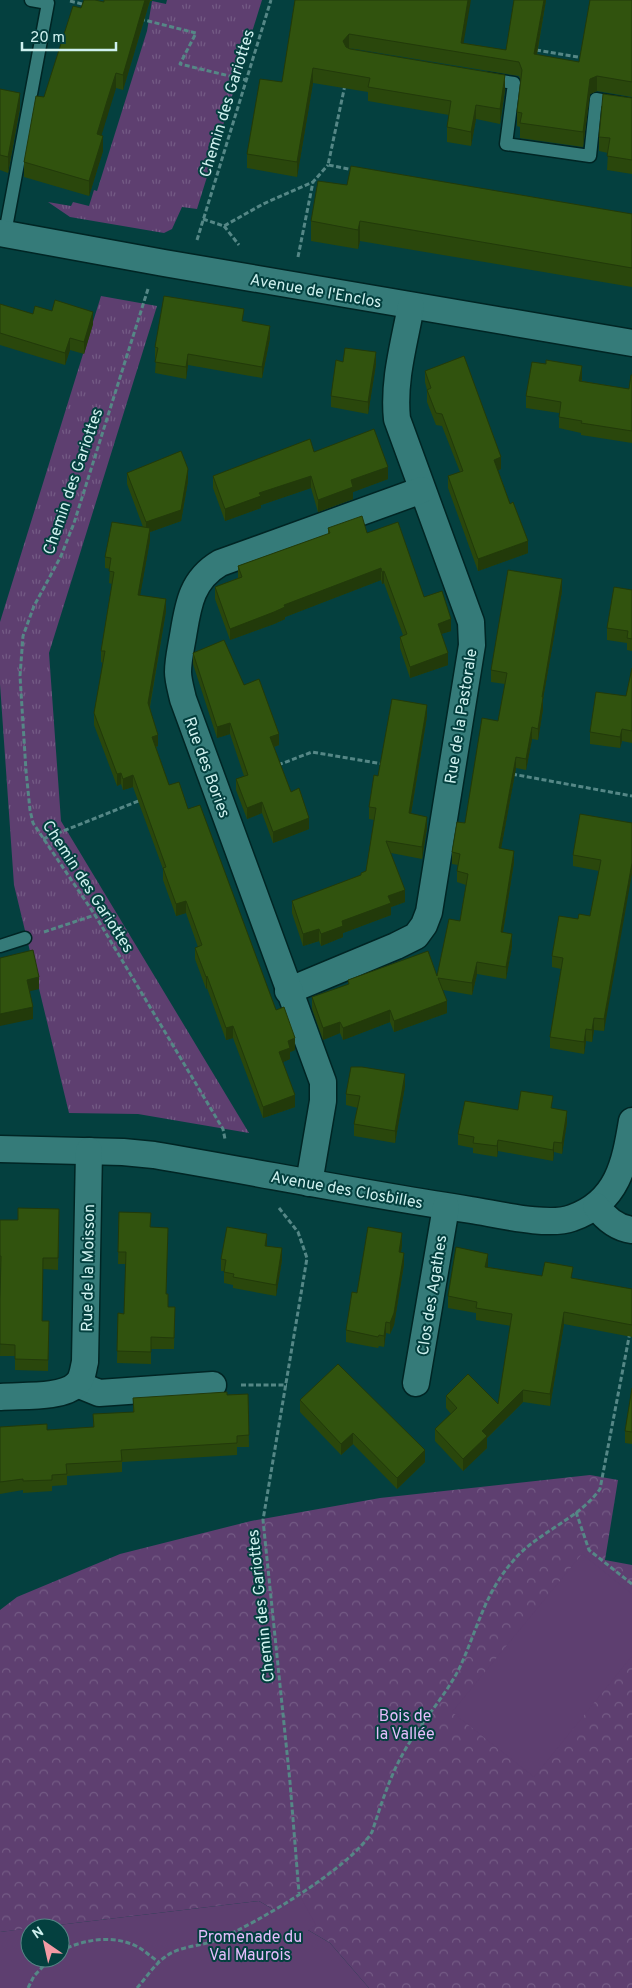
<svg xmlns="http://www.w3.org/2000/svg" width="632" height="1988" font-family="Overpass,sans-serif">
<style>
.grass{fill:url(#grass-tufts)}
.forest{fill:url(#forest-crowns)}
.green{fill:#5e3f70}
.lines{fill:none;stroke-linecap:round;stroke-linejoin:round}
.lane-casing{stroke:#002524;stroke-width:15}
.street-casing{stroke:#002524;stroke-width:29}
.path{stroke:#558786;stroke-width:3;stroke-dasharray:5 2.5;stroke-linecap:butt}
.lane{stroke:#357b79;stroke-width:12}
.street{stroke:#357b79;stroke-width:26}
.wall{fill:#2a470c}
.shaded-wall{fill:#223a0a}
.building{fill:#31530e;stroke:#223a0a}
.labels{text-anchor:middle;stroke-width:4;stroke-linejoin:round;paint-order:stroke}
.street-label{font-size:16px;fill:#cff1ef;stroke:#04403f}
.park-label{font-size:16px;fill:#e5bdfc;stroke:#04403f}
</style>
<defs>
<pattern id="grass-tufts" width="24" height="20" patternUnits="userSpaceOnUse" patternTransform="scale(1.25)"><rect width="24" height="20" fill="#5e3f70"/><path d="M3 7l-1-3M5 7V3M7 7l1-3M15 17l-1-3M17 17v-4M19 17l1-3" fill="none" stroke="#745b85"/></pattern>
<pattern id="forest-crowns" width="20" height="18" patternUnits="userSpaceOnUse" patternTransform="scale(1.25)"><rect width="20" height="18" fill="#5e3f70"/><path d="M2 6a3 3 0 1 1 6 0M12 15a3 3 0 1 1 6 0" fill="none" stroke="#745b85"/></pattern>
</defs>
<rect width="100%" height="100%" fill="#04403f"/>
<g class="grass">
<path d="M 167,0 L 262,0 L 197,209 L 182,207 L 172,229 L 164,233 L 70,217 L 48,202 L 71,206 L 73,202 L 89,206 L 94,190 L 97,191 L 147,31 L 152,1 L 166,4 Z"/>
<path d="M 101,296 L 157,306 L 49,653 L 61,821 L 249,1133 L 138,1114 L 69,1113 L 14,885 L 0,684 L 0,622 Z"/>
</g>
<path class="forest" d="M 590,1475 L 618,1480 L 605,1560 L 632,1565 L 632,1988 L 369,1988 L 330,1943 L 259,1901 L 0,1932 L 0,1610 L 17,1597 L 120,1554 L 251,1521 L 380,1498 Z"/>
<g class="green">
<path d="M 582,1554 L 632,1594 L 632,1656 L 534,1777 L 452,1712 Z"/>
<path d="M 301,1898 L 316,1925 L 308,1930 L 330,1943 L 369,1988 L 0,1988 L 0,1932 L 30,1928 L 30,1958 L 60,1958 L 60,1928 L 33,1928 L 259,1901 L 276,1911 Z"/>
</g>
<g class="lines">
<defs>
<g id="lane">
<path d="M 489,79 L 514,83 L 506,144 L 590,156 L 596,99 L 632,105"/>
<path d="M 5,233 L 48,3 L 31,0"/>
<path d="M 0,946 L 25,938"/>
</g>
<g id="street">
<path d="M 0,233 L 164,263 L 632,343"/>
<path d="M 288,991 L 396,946 L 416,936 L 424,925 L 429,912 L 472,645 L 471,622 L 397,419 C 393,381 404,344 411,306"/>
<path d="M 0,1149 L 123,1152 L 154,1155 C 260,1173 365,1194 471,1210 C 497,1214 548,1227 572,1218 C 618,1202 625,1163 632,1121"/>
<path d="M 309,1183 L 323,1101 L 323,1082 L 183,699 C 181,690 178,680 178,672 C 178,660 181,648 183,636 C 188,606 191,580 220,563 L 422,490"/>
<path d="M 596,1206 C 605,1218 616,1228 632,1230"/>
<path d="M 416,1383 L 446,1207"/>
<path d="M 77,1384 L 99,1393 L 213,1385"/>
<path d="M 0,1397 C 20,1395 62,1399 77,1384 C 83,1378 83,1369 85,1362 L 89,1151"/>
</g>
</defs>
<use href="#lane" class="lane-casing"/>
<use href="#street" class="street-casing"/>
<g class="path">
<path d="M 70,1 L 86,5"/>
<path d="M 140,19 L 196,33 L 180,64 L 246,80"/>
<path d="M 536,50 L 584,58"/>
<path d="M 345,85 L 328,165 L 354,170"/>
<path d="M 203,219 L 224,226 L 263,204 L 313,182"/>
<path d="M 224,226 L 239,245"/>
<path d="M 197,240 L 271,0"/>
<path d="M 298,257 L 313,182 L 328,165"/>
<path d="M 148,289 L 74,523 L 61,556 L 34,606 L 23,636 L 20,676 L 26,771 L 30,810 L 33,823 L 95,915 L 223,1129 L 225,1139"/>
<path d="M 278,765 L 312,752 L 383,764"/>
<path d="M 512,774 L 632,796"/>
<path d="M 43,839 L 141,800"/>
<path d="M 44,932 L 95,915"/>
<path d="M 279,1208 L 298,1232 L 307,1258 L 263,1520 L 290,1782 L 299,1893"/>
<path d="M 241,1385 L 287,1385"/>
<path d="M 576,1512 L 589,1550 L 632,1584"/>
<path d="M 60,1951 C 83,1940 111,1934 136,1946 C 144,1950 151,1957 159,1962"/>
<path d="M 28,1988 L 34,1976 L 51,1958"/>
<path d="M 137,1988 C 146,1978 154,1965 165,1957 C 180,1945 202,1947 219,1939 C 259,1922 350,1868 372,1832 C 382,1802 391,1772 408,1745 C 424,1719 445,1696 459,1669 C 477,1631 484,1594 513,1561 C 537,1532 578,1520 600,1489 L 630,1332"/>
</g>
<use href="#lane" class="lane"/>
<use href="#street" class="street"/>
</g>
<g class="wall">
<path d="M 104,0 L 152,0 L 152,1 L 150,1 L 123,90 L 116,88 L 107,116 L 101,135 L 103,151 L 89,196 L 24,177 L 24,162 L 44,97 L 81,8 L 104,2 Z"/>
<path d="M 295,0 L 464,43 L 506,50 L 514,0 L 546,0 L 537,55 L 579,62 L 632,0 L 632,97 L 597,91 L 590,94 L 583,147 L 520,138 L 520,127 L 517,126 L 517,112 L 521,81 L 519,76 L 349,48 L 505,90 L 500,124 L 476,119 L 471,146 L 447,142 L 447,127 L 449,115 L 368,101 L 368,92 L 313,83 L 297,177 L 247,168 L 247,154 L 282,82 Z"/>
<path d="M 0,89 L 20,108 L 8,173 L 0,170 Z"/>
<path d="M 632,98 L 632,174 L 607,170 L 608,153 L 599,151 L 599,137 Z"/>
<path d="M 347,185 L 632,214 L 632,287 L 360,241 L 358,249 L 311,241 L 311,221 Z"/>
<path d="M 0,304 L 33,314 L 93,324 L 84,354 L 70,350 L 65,365 L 0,345 Z"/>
<path d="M 244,321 L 270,338 L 262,378 L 188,365 L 186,379 L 155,373 L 156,359 L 155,359 L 155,347 Z"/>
<path d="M 343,362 L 376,364 L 368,414 L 331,407 L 331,396 Z"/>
<path d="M 425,371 L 501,469 L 498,470 L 528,553 L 478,571 L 448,488 L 448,476 L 460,472 L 442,426 L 436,425 L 427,402 L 427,390 L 425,382 Z"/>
<path d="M 632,375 L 632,443 L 581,435 L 581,433 L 559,428 L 559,413 L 526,408 L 526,396 L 582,378 L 582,381 L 629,389 Z"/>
<path d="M 314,452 L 388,479 L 353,492 L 353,499 L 318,512 L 311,488 L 261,505 L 261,508 L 225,521 L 213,488 L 213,476 Z"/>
<path d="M 127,473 L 188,481 L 181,521 L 150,532 L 150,540 L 140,595 L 166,611 L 150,707 L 158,746 L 156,747 L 169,785 L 188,809 L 276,1010 L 295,1050 L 290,1052 L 290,1059 L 283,1062 L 295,1107 L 263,1118 L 233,1038 L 226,1040 L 207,988 L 206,989 L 195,959 L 195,948 L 198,947 L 186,913 L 176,916 L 163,880 L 163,869 L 133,787 L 123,790 L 121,784 L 117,786 L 94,725 L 94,713 L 103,663 L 101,662 L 101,651 L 112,584 L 109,583 L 110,569 L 105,568 L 105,557 L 143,527 L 127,484 Z"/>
<path d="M 328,528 L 367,533 L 424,597 L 451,631 L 441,634 L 448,665 L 410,678 L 400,648 L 400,637 L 403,635 L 384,583 L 382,584 L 381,580 L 285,617 L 285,619 L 274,624 L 230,640 L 215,599 L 215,587 L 238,578 L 238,566 L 328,534 Z"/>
<path d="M 632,590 L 632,651 L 627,650 L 627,643 L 607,640 L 607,628 Z"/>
<path d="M 562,591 L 543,699 L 543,709 L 538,740 L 532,739 L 526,770 L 516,768 L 501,848 L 514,862 L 503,932 L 512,946 L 506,979 L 477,974 L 472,995 L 443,990 L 447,1013 L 394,1032 L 390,1022 L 343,1040 L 340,1033 L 323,1040 L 312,1009 L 312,997 L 348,985 L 348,980 L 437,976 L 460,921 L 466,885 L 457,882 L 457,871 L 458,865 L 452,864 L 452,852 L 465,823 L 498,721 L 505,684 L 491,682 L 491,670 Z"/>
<path d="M 193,653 L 244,685 L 279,745 L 274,747 L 291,792 L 309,829 L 273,843 L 262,813 L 247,819 L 236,790 L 236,779 L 244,776 L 230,734 L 217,738 L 193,664 Z"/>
<path d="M 632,668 L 632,743 L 622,741 L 620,748 L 590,744 L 590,732 L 626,696 Z"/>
<path d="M 427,716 L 411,814 L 427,828 L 422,859 L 391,853 L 405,902 L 391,907 L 391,915 L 343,933 L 343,937 L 321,946 L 319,941 L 303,946 L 292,913 L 292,901 L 361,876 L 361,873 L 366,871 L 374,820 L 369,819 L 369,807 L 378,776 Z"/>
<path d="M 632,823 L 604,1031 L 594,1030 L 592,1042 L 586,1041 L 584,1054 L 550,1048 L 550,1037 L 561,969 L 552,967 L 552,956 L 578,919 L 590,916 L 599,871 L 573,866 L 573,855 Z"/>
<path d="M 405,1086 L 395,1143 L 354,1136 L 354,1124 L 358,1108 L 346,1105 L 346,1094 Z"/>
<path d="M 553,1108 L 567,1122 L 562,1154 L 554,1152 L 553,1161 L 498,1151 L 497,1157 L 473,1153 L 473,1148 L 458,1145 L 458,1134 L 518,1110 Z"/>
<path d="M 119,1212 L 151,1227 L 166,1294 L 168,1307 L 175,1307 L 174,1349 L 151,1349 L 151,1364 L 117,1363 L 118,1313 L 124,1314 L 126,1264 L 118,1264 Z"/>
<path d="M 0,1220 L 59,1221 L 58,1270 L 43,1269 L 42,1321 L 49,1321 L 48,1371 L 15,1370 L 15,1356 L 0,1356 L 1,1268 L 0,1268 Z"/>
<path d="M 402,1245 L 401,1252 L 404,1264 L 394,1325 L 390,1334 L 386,1333 L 384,1347 L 379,1346 L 378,1348 L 346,1342 L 346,1330 L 357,1293 Z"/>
<path d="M 267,1246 L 282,1260 L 276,1296 L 233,1288 L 233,1285 L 224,1283 L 224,1271 L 221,1271 L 221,1259 Z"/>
<path d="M 488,1267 L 542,1276 L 573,1278 L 632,1289 L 632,1337 L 564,1324 L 550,1406 L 523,1402 L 487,1438 L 487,1448 L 463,1471 L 435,1441 L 435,1429 L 451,1414 L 446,1408 L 446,1396 L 498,1404 L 511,1326 L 476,1320 L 476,1313 L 448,1308 L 448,1296 Z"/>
<path d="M 632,1388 L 632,1444 L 625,1443 L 625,1431 Z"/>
<path d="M 248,1394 L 249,1447 L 237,1447 L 237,1455 L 122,1462 L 122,1472 L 67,1476 L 67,1485 L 52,1486 L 52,1491 L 23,1493 L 23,1490 L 0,1494 L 0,1427 L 47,1430 L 93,1427 L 93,1414 L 133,1413 L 133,1398 Z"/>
<path d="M 300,1400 L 425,1462 L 397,1489 L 353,1444 L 341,1455 L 300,1412 Z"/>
</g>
<g class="shaded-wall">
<path d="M 145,0 L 150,0 L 123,90 L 123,75 Z"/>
<path d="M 468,0 L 471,0 L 462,52 L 461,43 Z"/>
<path d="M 544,0 L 546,0 L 534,69 L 534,54 Z"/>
<path d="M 349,34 L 349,48 L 343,55 L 343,41 Z"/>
<path d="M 313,68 L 313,83 L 297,177 L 297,162 Z"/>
<path d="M 116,73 L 116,88 L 97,150 L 97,134 Z"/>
<path d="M 505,75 L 505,90 L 500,124 L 500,109 Z"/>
<path d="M 597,76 L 597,91 L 590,94 L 583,147 L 583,132 L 590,79 Z"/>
<path d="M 20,93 L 20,108 L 8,173 L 8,157 Z"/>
<path d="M 476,105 L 476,119 L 471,146 L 471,132 Z"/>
<path d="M 103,136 L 103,151 L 89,196 L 89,181 Z"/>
<path d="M 360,221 L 360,241 L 358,249 L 358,230 Z"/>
<path d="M 93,312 L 93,324 L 84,354 L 84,342 Z"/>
<path d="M 270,326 L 270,338 L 262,378 L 262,367 Z"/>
<path d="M 70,338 L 70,350 L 65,365 L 65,353 Z"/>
<path d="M 376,352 L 376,364 L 368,414 L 368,402 Z"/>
<path d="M 188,354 L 188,365 L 186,379 L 186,367 Z"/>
<path d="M 582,366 L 582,378 L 579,392 L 579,381 Z"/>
<path d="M 501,457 L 501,469 L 494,472 L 494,460 Z"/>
<path d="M 388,467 L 388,479 L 353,492 L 353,499 L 318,512 L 318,500 L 351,480 Z"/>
<path d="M 188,469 L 188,481 L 181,521 L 150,532 L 150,540 L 138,607 L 138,595 L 146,534 L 146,522 Z"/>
<path d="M 311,476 L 311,488 L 261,505 L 261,508 L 225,521 L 225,509 L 259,493 Z"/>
<path d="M 528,541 L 528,553 L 478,571 L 478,559 Z"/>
<path d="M 381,568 L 381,580 L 285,617 L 285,619 L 274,624 L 230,640 L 230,629 L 284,605 Z"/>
<path d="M 384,571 L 384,583 L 382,584 L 382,572 Z"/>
<path d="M 562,579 L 562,591 L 543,699 L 543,709 L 538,740 L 538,729 L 542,697 Z"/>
<path d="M 166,599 L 166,611 L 148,715 L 148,703 Z"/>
<path d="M 451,619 L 451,631 L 438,635 L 438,624 Z"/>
<path d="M 448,653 L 448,665 L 410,678 L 410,667 Z"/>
<path d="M 427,705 L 427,716 L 409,825 L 409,813 Z"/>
<path d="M 230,723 L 230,734 L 217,738 L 217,727 Z"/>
<path d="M 532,727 L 532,739 L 526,770 L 526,759 Z"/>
<path d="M 622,729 L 622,741 L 620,748 L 620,737 Z"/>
<path d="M 279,734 L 279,745 L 270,748 L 270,737 Z"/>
<path d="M 158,735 L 158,746 L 152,748 L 152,737 Z"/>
<path d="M 516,757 L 516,768 L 499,860 L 499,848 Z"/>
<path d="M 121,773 L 121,784 L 117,786 L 117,774 Z"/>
<path d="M 133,775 L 133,787 L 123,790 L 123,779 Z"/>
<path d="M 262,802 L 262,813 L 247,819 L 247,808 Z"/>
<path d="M 427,817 L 427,828 L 422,859 L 422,847 Z"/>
<path d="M 309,818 L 309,829 L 273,843 L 273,832 Z"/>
<path d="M 514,851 L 514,862 L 501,944 L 501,932 Z"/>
<path d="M 632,863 L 632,874 L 604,1031 L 604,1019 Z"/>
<path d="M 405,890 L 405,902 L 391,907 L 391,915 L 343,933 L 343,937 L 321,946 L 321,934 L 342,921 L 388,896 Z"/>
<path d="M 186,901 L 186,913 L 176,916 L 176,904 Z"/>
<path d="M 319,929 L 319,941 L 303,946 L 303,934 Z"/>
<path d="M 512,934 L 512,946 L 506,979 L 506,967 Z"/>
<path d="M 477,962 L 477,974 L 472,995 L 472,983 Z"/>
<path d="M 207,976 L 207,988 L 206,989 L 206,977 Z"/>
<path d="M 39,977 L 39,989 L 27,992 L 27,980 Z"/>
<path d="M 447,1001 L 447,1013 L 394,1032 L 394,1021 Z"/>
<path d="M 33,1007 L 33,1019 L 0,1026 L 0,1014 Z"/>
<path d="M 390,1010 L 390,1022 L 343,1040 L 343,1028 Z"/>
<path d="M 594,1018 L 594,1030 L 592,1042 L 592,1030 Z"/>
<path d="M 340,1022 L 340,1033 L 323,1040 L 323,1028 Z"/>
<path d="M 233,1026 L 233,1038 L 226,1040 L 226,1028 Z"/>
<path d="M 586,1029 L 586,1041 L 584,1054 L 584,1042 Z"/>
<path d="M 295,1038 L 295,1050 L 290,1052 L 290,1059 L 279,1064 L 279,1052 L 288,1041 Z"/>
<path d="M 405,1074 L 405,1086 L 395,1143 L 395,1131 Z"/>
<path d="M 295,1095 L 295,1107 L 263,1118 L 263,1107 Z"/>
<path d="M 567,1111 L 567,1122 L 562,1154 L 562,1143 Z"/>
<path d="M 498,1140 L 498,1151 L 497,1157 L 497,1146 Z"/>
<path d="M 554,1142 L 554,1152 L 553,1161 L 553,1150 Z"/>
<path d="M 402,1233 L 402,1245 L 399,1263 L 399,1252 Z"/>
<path d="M 267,1234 L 267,1245 L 265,1257 L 265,1246 Z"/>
<path d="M 282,1248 L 282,1260 L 276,1296 L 276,1285 Z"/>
<path d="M 404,1253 L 404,1264 L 394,1325 L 390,1334 L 390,1323 Z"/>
<path d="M 488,1254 L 488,1266 L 485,1279 L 485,1267 Z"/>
<path d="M 564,1312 L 564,1324 L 550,1406 L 550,1394 Z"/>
<path d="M 386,1322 L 386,1333 L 384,1347 L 384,1336 Z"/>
<path d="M 523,1390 L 523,1402 L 487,1438 L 487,1448 L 463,1471 L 463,1459 L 482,1431 Z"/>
<path d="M 353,1433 L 353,1444 L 341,1455 L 341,1444 Z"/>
<path d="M 425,1450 L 425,1462 L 397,1489 L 397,1478 Z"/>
</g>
<g class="building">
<path d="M 84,0 L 95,0 L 104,2 L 104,0 L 145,0 L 123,75 L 116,73 L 107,101 L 97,134 L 103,136 L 89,181 L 24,162 L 36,96 L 44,97 L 73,6 L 81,8 Z"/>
<path d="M 295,0 L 468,0 L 461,43 L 506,50 L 514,0 L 544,0 L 534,54 L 579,62 L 590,0 L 632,0 L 632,82 L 597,76 L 590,79 L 583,132 L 520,123 L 522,113 L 517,112 L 522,70 L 519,62 L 349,34 L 343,41 L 346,47 L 350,49 L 505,75 L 500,109 L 476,105 L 471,132 L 447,127 L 451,101 L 368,87 L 370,78 L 313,68 L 297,162 L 247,154 L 260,79 L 282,82 Z"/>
<path d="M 0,89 L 20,93 L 8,157 L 0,155 Z"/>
<path d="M 603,94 L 632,98 L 632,160 L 607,156 L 610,138 L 599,137 Z"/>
<path d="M 351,166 L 632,214 L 632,268 L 360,221 L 358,230 L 311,221 L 318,181 L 347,185 Z"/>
<path d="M 164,296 L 244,309 L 242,321 L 270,326 L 262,367 L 188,354 L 186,367 L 155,362 L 158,348 L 155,347 Z"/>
<path d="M 55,300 L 93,312 L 84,342 L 70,338 L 65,353 L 0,333 L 0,304 L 33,314 L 35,306 L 52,311 Z"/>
<path d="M 345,348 L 376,352 L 368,402 L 331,396 L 336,360 L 343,362 Z"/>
<path d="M 464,356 L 501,457 L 494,460 L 510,504 L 513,502 L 528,541 L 478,559 L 448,476 L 463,471 L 442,414 L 436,413 L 427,390 L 431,388 L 425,371 Z"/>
<path d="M 546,360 L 582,366 L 579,381 L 629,389 L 631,375 L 632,375 L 632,431 L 581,423 L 582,421 L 559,417 L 561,402 L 526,396 L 532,362 L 546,364 Z"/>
<path d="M 374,429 L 388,467 L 351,480 L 353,487 L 318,500 L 311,476 L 259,493 L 261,496 L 225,509 L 213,476 L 310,439 L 314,452 Z"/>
<path d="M 181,451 L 188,469 L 181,510 L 146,522 L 127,473 Z"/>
<path d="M 362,516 L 367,533 L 398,522 L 424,597 L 442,591 L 451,619 L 438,624 L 448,653 L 410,667 L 400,637 L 407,634 L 384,571 L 382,572 L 381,568 L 284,605 L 285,607 L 274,612 L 230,629 L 215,587 L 242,577 L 238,566 L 330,533 L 328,528 Z"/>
<path d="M 112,522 L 150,528 L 138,595 L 166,599 L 148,703 L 158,735 L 152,737 L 169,785 L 179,782 L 188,809 L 200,805 L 276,1010 L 284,1007 L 295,1038 L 288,1041 L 290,1048 L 279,1052 L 295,1095 L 263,1107 L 233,1026 L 226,1028 L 207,976 L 206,977 L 195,948 L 202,945 L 186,901 L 176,904 L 163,868 L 166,867 L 133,775 L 123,779 L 121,773 L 117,774 L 94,713 L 105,651 L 101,651 L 114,572 L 109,571 L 111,558 L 105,557 Z"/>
<path d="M 508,570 L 562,579 L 542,697 L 543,697 L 538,729 L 532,727 L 526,759 L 516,757 L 499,848 L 514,851 L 501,932 L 512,934 L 506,967 L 477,962 L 472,983 L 438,978 L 447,1001 L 394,1021 L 390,1010 L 343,1028 L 340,1022 L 323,1028 L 312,997 L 349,984 L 348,980 L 428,951 L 437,976 L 449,919 L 460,921 L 468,874 L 457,871 L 460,854 L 452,852 L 457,822 L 465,823 L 482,718 L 498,721 L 507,673 L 491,670 Z"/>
<path d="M 614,587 L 632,590 L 632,639 L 627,638 L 628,631 L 607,628 Z"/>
<path d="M 224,640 L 244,685 L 259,679 L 279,734 L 270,737 L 291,792 L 299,788 L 309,818 L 273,832 L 262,802 L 247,808 L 236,779 L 248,775 L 230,723 L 217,727 L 193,653 Z"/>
<path d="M 632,668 L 632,731 L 622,729 L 620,737 L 590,732 L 596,692 L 626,696 Z"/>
<path d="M 392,699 L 427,705 L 409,813 L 427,817 L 422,847 L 386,841 L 405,890 L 388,896 L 391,903 L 342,921 L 343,926 L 321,934 L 319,929 L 303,934 L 292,901 L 361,875 L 361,873 L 366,871 L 376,808 L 369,807 L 374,775 L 378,776 Z"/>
<path d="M 580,814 L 632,823 L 632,863 L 604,1019 L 594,1018 L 592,1030 L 586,1029 L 584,1042 L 550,1037 L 563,958 L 552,956 L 559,916 L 578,919 L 579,914 L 590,916 L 601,860 L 573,855 Z"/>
<path d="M 33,950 L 39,977 L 27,980 L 33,1007 L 0,1014 L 0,958 Z"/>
<path d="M 351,1067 L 362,1067 L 405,1074 L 395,1131 L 354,1124 L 360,1096 L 346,1094 Z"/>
<path d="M 521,1091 L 553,1096 L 551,1108 L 567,1111 L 562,1143 L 554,1142 L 553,1150 L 498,1140 L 497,1146 L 473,1143 L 474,1137 L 458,1134 L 465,1101 L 518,1110 Z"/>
<path d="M 18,1208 L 59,1209 L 58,1258 L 43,1258 L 42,1321 L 49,1321 L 48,1360 L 15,1359 L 15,1345 L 0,1344 L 0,1298 L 1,1256 L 0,1256 L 0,1220 L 18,1220 Z"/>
<path d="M 119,1212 L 151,1213 L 150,1227 L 168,1228 L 166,1294 L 168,1294 L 168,1307 L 175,1307 L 174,1338 L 151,1337 L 151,1352 L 117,1351 L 118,1313 L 124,1314 L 126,1252 L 118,1252 Z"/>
<path d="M 227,1227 L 267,1234 L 265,1246 L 282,1248 L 276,1285 L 233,1277 L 234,1274 L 224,1272 L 226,1260 L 221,1259 Z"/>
<path d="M 368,1227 L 402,1233 L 399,1252 L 404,1253 L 394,1313 L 390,1323 L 386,1322 L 384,1336 L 379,1335 L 378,1337 L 346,1330 L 352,1292 L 357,1293 Z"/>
<path d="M 456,1247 L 488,1254 L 485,1267 L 542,1276 L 545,1262 L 573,1267 L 571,1278 L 632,1289 L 632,1325 L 564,1312 L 550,1394 L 523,1390 L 482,1431 L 487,1436 L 463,1459 L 435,1429 L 457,1408 L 446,1396 L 468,1374 L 498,1404 L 512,1314 L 476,1308 L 477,1302 L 448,1296 Z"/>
<path d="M 338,1364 L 425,1450 L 397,1478 L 353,1433 L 341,1444 L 300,1400 Z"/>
<path d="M 632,1388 L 632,1432 L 625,1431 Z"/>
<path d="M 227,1392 L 227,1395 L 248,1394 L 249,1435 L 237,1436 L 237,1443 L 121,1450 L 122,1461 L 66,1464 L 67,1474 L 52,1475 L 52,1480 L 23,1481 L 23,1479 L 0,1482 L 0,1427 L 47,1424 L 47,1430 L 94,1427 L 93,1414 L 134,1412 L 133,1398 Z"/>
</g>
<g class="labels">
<g class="street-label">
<text transform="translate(226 103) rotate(-73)" y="6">Chemin des Gariottes</text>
<text transform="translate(316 290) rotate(10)" y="6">Avenue de l'Enclos</text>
<text transform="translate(72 481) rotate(-71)" y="6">Chemin des Gariottes</text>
<text transform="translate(460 716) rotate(-81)" y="6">Rue de la Pastorale</text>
<text transform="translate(208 767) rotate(70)" y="6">Rue des Bories</text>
<text transform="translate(89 886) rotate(57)" y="6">Chemin des Gariottes</text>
<text transform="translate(347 1189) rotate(10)" y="6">Avenue des Closbilles</text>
<text transform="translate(87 1268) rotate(-89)" y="6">Rue de la Moisson</text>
<text transform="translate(431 1295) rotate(-81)" y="6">Clos des Agathes</text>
<text transform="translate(260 1606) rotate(-96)" y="6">Chemin des Gariottes</text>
</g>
<g class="park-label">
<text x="405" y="1721">Bois de<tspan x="405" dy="18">la Vallée</tspan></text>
<text x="250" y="1942">Promenade du<tspan x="250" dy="18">Val Maurois</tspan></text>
</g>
</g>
<g transform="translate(45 1943) rotate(326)"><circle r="24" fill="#04403f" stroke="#558785"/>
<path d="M0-4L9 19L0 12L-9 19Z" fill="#f49aa4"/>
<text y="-8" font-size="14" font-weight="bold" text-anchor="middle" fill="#cff1ef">N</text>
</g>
<path d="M22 42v8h94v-8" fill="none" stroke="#cff1ef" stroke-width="2.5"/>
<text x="30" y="42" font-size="15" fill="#cff1ef" stroke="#04403f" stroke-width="4" paint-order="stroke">20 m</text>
</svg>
